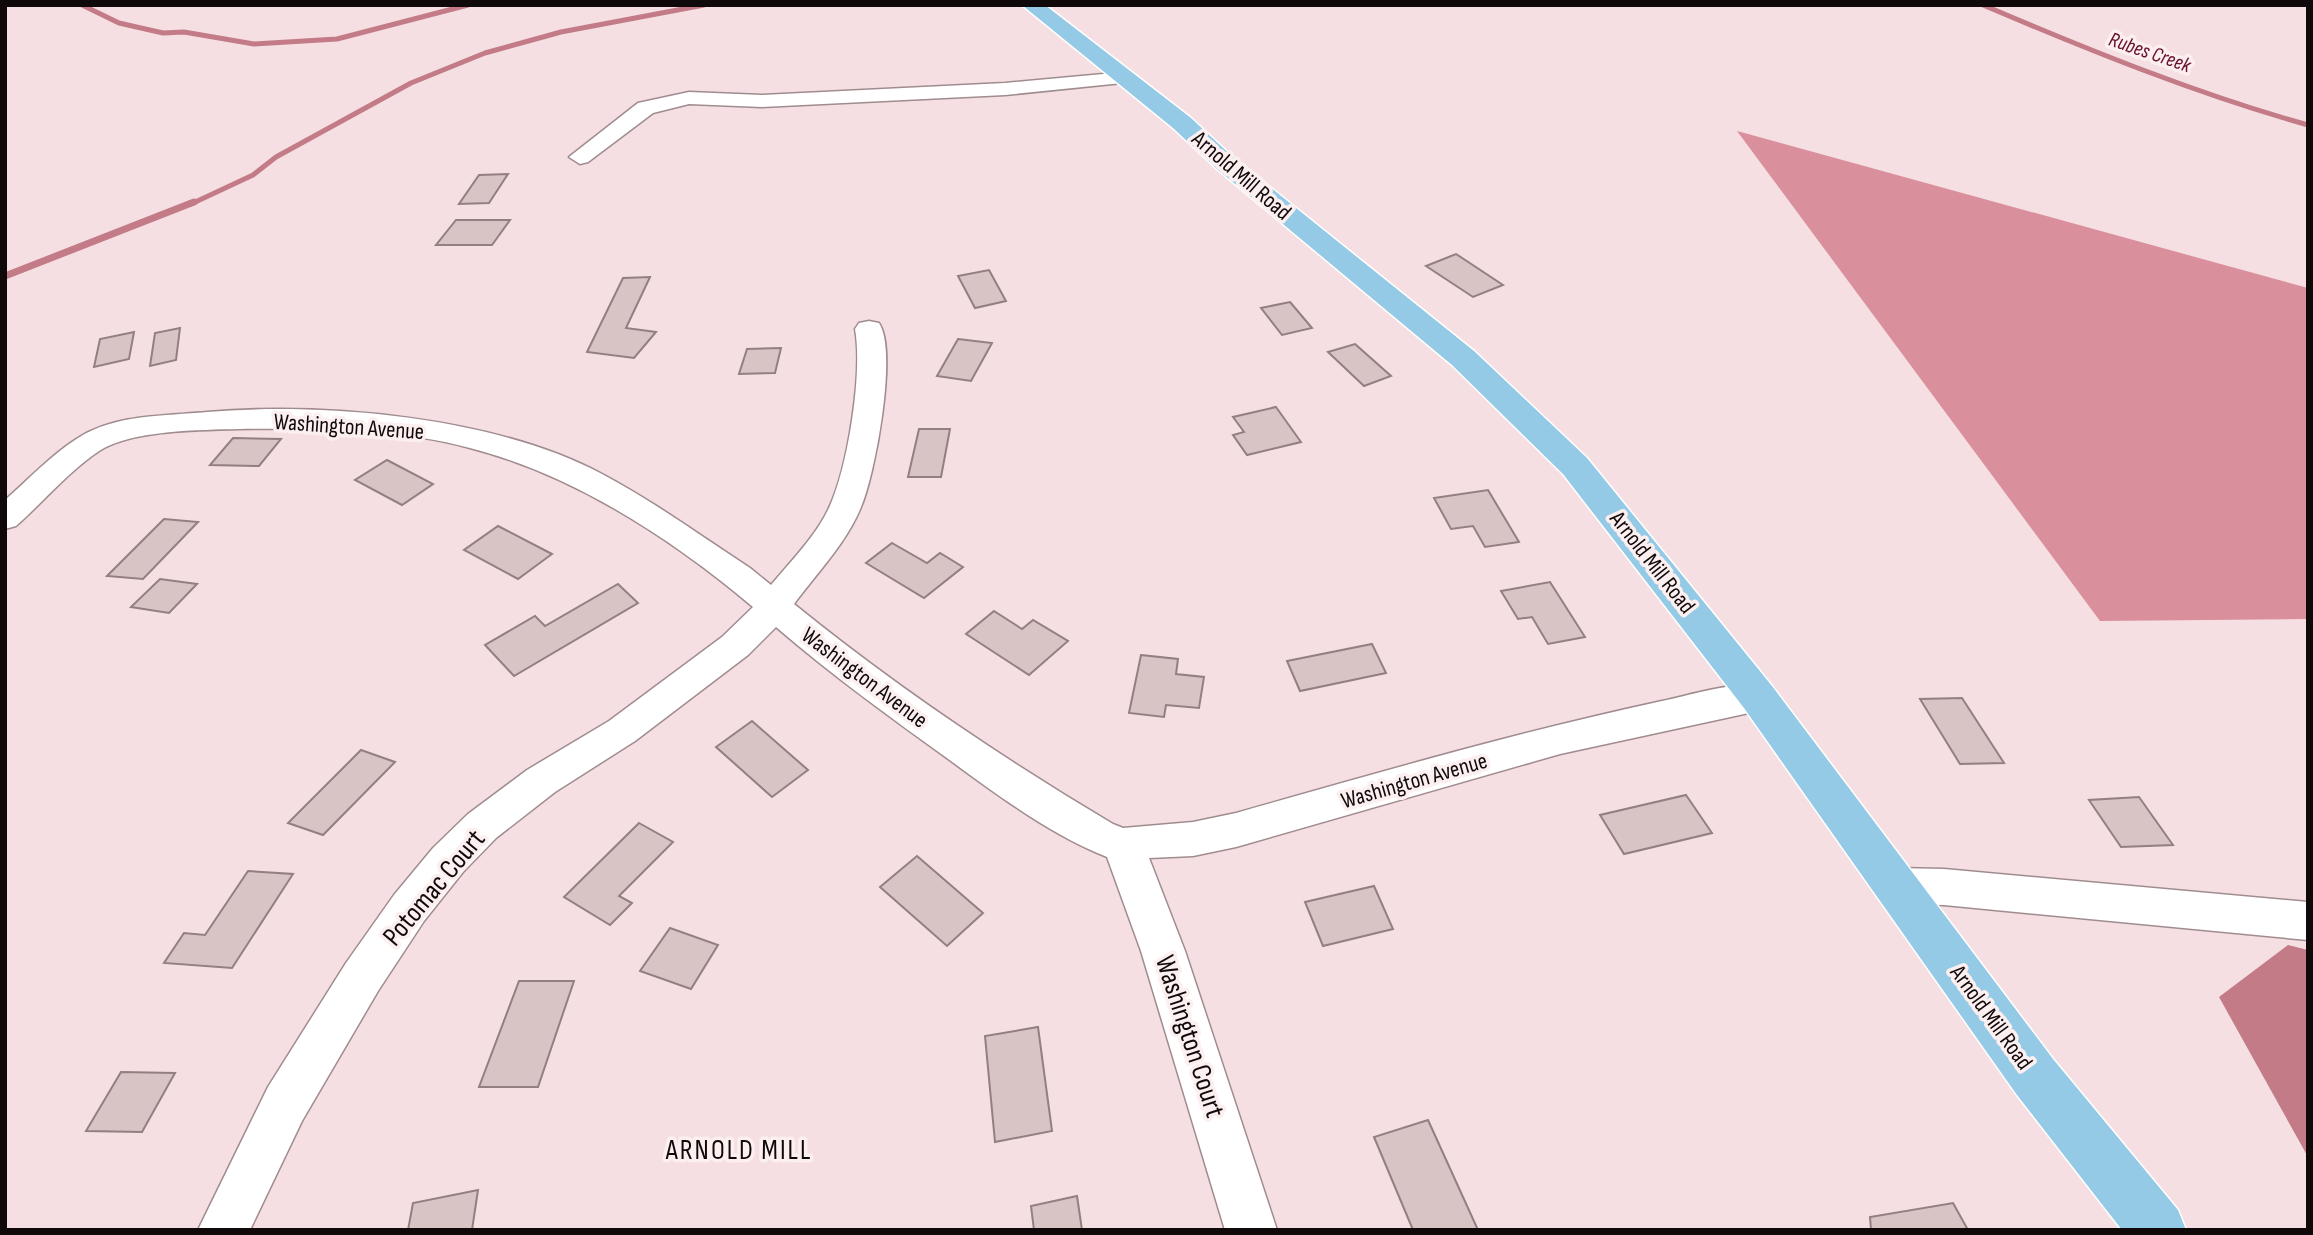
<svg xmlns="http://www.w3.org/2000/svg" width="2313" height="1235" font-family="'Sofia Sans Condensed',sans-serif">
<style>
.forest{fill:#da909c}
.water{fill:#c37b88}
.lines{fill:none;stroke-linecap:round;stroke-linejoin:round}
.stream-far1{stroke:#c37b88;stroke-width:5}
.stream{stroke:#c37b88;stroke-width:7}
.building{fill:#d8c3c5;stroke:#937f82;stroke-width:2}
.minor-casing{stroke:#a08c8f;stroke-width:3}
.major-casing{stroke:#fff;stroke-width:3}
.minor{fill:#fff;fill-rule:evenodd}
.major{fill:#94cae5;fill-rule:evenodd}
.labels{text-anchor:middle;stroke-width:7;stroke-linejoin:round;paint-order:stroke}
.far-water-label{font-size:21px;font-style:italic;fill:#69112d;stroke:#fceff0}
.street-label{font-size:23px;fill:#10090a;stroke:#fceff0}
.near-street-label{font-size:28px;fill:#10090a;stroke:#fceff0}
.near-neighbourhood-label{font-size:28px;letter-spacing:2px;fill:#10090a;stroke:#fceff0}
</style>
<rect width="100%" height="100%" fill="#f5dfe2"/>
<path class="forest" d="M 1737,131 L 2308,288 L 2308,619 L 2100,621 Z"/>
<path class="water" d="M 2288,945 L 2308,950 L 2308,1157 L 2219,997 Z"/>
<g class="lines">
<g class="stream-far1">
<path d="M 82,5 L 119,23 L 163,33 L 184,32 L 254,44 L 337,39 L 468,5"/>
<path d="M 1983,5 C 2089,50 2197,94 2308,125"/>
<path d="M 191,204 L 253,175 L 276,157 L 411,83 L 485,53 L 561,32 L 704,5"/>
</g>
<path class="stream" d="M 5,276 L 194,202"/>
</g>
<g class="building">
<path d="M 508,174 L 489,203 L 459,204 L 479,175 Z"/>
<path d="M 456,220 L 510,220 L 492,245 L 436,245 Z"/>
<path d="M 1456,254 L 1503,285 L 1473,297 L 1426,266 Z"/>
<path d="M 989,270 L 1006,301 L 975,308 L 958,276 Z"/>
<path d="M 650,277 L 626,328 L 656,332 L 634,358 L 587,352 L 623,278 Z"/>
<path d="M 1290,302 L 1312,328 L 1282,335 L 1261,308 Z"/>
<path d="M 180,328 L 176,360 L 150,366 L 155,333 Z"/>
<path d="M 134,332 L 129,359 L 94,367 L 100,339 Z"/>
<path d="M 958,339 L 992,343 L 971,381 L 937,376 Z"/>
<path d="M 1355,344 L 1391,376 L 1364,386 L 1328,352 Z"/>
<path d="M 781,348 L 775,373 L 739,374 L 747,349 Z"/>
<path d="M 1276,407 L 1301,442 L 1247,455 L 1233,435 L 1244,432 L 1233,417 Z"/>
<path d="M 919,429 L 950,429 L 941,477 L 908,477 Z"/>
<path d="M 233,438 L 281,439 L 259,466 L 210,465 Z"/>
<path d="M 387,460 L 433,484 L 402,505 L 355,480 Z"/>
<path d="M 1488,490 L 1519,542 L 1485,547 L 1473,526 L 1451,529 L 1434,498 Z"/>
<path d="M 164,519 L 198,522 L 143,579 L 107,576 Z"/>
<path d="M 498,526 L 552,554 L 518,579 L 464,550 Z"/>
<path d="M 892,543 L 927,563 L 940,553 L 963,567 L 924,598 L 866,563 Z"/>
<path d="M 160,579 L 197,584 L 169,613 L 131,607 Z"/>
<path d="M 1550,582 L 1585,637 L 1548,644 L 1532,617 L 1518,619 L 1501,591 Z"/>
<path d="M 618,584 L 638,603 L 514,676 L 485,645 L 535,616 L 545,626 Z"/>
<path d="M 994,611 L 1022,629 L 1033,620 L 1068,641 L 1029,675 L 966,634 Z"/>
<path d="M 1372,644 L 1386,673 L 1300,691 L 1287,661 Z"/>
<path d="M 1141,655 L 1178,659 L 1176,674 L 1204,677 L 1199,708 L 1166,705 L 1164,717 L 1129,713 Z"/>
<path d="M 1962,698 L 2004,763 L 1960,764 L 1920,699 Z"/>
<path d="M 752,721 L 808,770 L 772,797 L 716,747 Z"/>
<path d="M 361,750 L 395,762 L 323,835 L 288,823 Z"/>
<path d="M 1686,795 L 1712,833 L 1624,854 L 1600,815 Z"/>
<path d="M 2139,797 L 2173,845 L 2121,847 L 2089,800 Z"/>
<path d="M 639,823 L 673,842 L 619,896 L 632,903 L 610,925 L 564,897 Z"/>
<path d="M 917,856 L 983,913 L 947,946 L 880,887 Z"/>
<path d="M 248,871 L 293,874 L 232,968 L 164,963 L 184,933 L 205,935 Z"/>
<path d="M 1374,886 L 1393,929 L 1323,946 L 1305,902 Z"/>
<path d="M 670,928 L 718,945 L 691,989 L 640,971 Z"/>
<path d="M 519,981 L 574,981 L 538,1087 L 479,1087 Z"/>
<path d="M 1038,1027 L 1052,1131 L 995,1142 L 985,1036 Z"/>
<path d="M 121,1072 L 175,1073 L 142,1132 L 86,1131 Z"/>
<path d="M 1428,1120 L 1478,1230 L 1413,1230 L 1374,1137 Z"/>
<path d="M 478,1190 L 472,1230 L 408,1230 L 413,1203 Z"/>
<path d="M 1077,1196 L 1082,1230 L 1034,1230 L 1031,1206 Z"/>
<path d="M 1953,1203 L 1968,1230 L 1871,1230 L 1870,1217 Z"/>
</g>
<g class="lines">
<defs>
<g id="minor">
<path d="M 1125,72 L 1135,78 L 1132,82 L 1005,95 L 762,107 L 689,104 L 653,113 L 588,162 L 580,164 L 569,157 L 638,103 L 689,92 L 762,95 L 1005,83 Z"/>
<path d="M 869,321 L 879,323 C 898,351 875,475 861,507 C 847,542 817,573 794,604 C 895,686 1002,758 1113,824 L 1123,828 L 1193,822 L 1236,813 C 1377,773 1518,732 1662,701 C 1692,695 1743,678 1771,687 L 1777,697 L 1771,707 L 1758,711 L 1560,754 L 1236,847 L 1193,856 L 1149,858 L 1185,951 L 1277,1230 L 1225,1230 L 1141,951 L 1107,857 C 1051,835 999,796 951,761 C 891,718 832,675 776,627 L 748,655 L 635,741 L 555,792 L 496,838 L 463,872 L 424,921 L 378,991 L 302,1121 L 250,1230 L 198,1230 L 268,1087 L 346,963 L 394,895 L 433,848 L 468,814 L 527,770 L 609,721 L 722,637 L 753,607 C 671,538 574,475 470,448 C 397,428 314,428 239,429 C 200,430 132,430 99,451 C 69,471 43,502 16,526 L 5,529 L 5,500 C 28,480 52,454 78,438 C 115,414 165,416 207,412 C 326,402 495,417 602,474 C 653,501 701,536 750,568 L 771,585 C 791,561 816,536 829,508 C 848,467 863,372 855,329 L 859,323 Z"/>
<path d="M 1896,868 L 1944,869 L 2308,902 L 2308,940 L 1944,905 L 1896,904 L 1881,899 L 1875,886 L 1881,873 Z"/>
</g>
<path id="major" d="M 1022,5 L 1045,5 L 1191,118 L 1235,159 L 1474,351 L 1587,458 L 1772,686 L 2053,1059 L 2178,1210 L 2186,1230 L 2122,1230 L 2017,1095 L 1744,708 L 1563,474 L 1452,365 L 1217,169 L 1173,128 Z"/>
</defs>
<use href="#minor" class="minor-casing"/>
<use href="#major" class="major-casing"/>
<use href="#minor" class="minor"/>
<use href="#major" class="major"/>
</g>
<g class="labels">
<g class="far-water-label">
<text transform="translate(2150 52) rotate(19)" y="7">Rubes Creek</text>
</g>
<g class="street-label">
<text transform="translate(1242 175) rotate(41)" y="8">Arnold Mill Road</text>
<text transform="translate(349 426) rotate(4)" y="8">Washington Avenue</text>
<text transform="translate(1653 562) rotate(52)" y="8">Arnold Mill Road</text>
<text transform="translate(865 677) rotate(37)" y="8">Washington Avenue</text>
<text transform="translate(1414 780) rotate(-16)" y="8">Washington Avenue</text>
<text transform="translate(1992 1017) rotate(54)" y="8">Arnold Mill Road</text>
</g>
<g class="near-street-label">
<text transform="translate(433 887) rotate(-50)" y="10">Potomac Court</text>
<text transform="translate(1191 1036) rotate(72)" y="10">Washington Court</text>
</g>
<g class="near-neighbourhood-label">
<text x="739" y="1159">ARNOLD MILL</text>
</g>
</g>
<rect width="2313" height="1235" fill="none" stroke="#10090a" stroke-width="14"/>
</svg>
